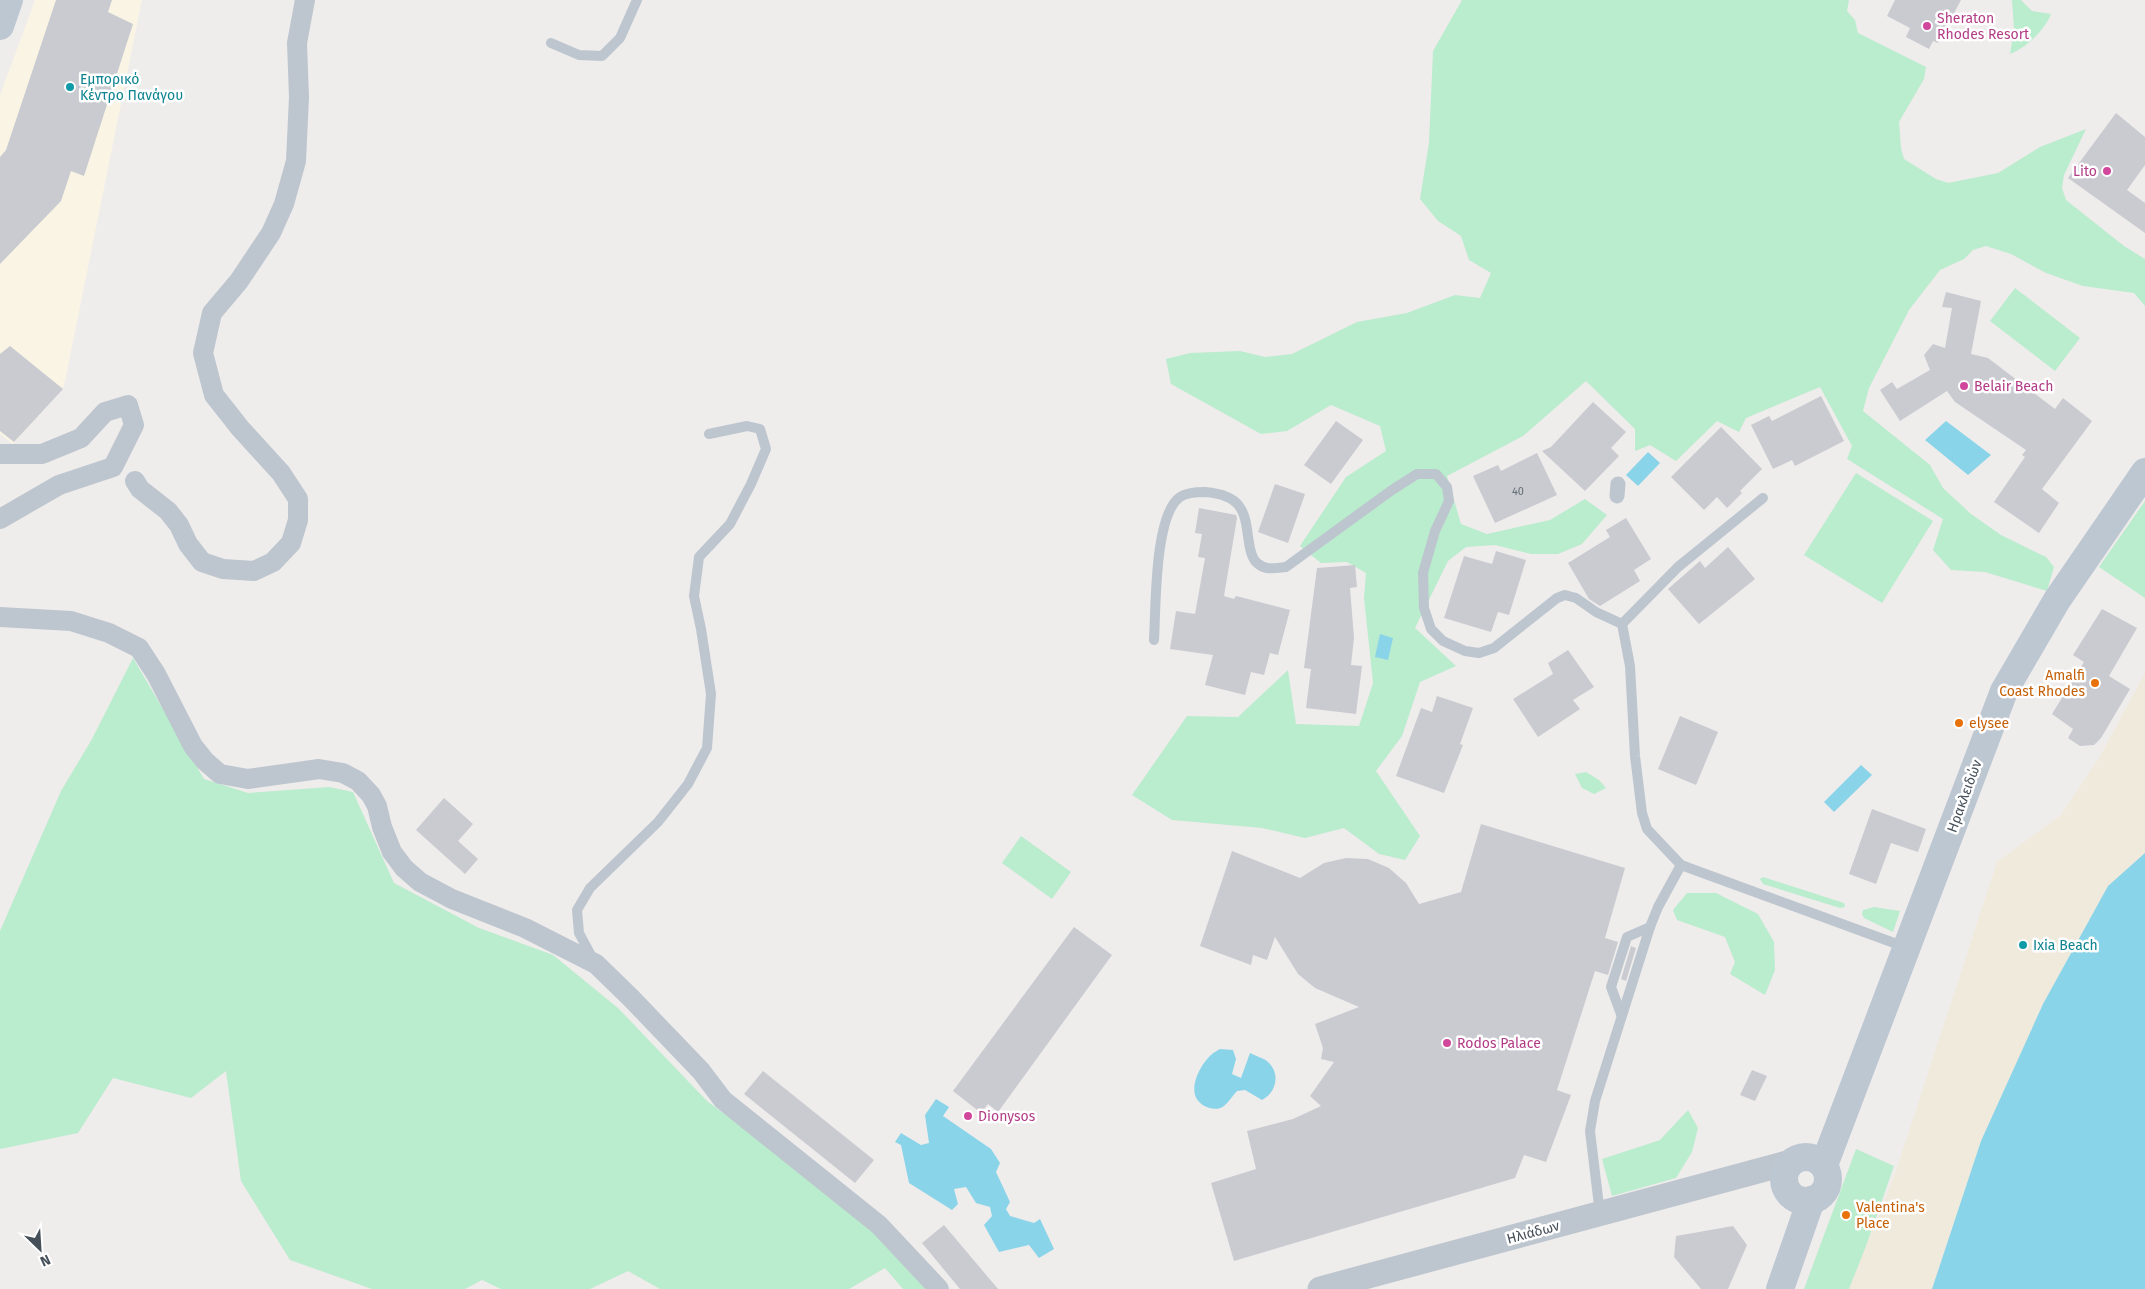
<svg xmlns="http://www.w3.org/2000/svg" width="2145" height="1289" font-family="'Fira Sans',sans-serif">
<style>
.commercial{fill:#faf4e4}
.green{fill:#baecce}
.sand{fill:#f0eadc}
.water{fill:#89d4e8}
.building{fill:#c9cbd1}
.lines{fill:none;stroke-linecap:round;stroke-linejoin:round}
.service{stroke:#bdc6ce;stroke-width:10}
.pedestrian{stroke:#bdc6ce;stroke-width:15}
.minor{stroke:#bdc6ce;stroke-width:20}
.tertiary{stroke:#bdc6ce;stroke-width:25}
.secondary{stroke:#bdc7d2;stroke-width:28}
.hotel-dot{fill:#d1479c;stroke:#fff;stroke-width:2}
.culture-dot{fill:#0f9aa8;stroke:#fff;stroke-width:2}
.food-dot{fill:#e8710a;stroke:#fff;stroke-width:2}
.labels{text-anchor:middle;stroke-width:5;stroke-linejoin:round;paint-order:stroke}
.number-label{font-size:11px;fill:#666e76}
.hotel-label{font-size:14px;fill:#b23c85;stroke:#fff;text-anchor:start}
.culture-label{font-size:14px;fill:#0d838f;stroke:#fff;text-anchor:start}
.food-label{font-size:14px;fill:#c56008;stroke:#fff;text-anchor:start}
.street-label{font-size:14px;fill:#454f58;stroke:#fff}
</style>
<rect width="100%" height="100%" fill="#efecec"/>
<path class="commercial" d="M 35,0 L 142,0 L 64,386 L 13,444 L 0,434 L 0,95 Z"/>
<g class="green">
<path d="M 1462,0 L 1849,0 L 1847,11 L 1855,20 L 1858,33 L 1926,67 L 1924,79 L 1899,122 L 1901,148 L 1904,159 L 1936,179 L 1948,183 L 1998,173 L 2040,147 L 2086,129 L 2064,175 L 2062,188 L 2066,200 L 2124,246 L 2145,259 L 2145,306 L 2134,293 L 2083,286 L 2046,273 L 2011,254 L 1986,246 L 1973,250 L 1964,259 L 1940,270 L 1909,310 L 1869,388 L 1863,411 L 1930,465 L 1943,488 L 1971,514 L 2001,535 L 2046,557 L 2054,567 L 2047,591 L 1985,572 L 1951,570 L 1933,550 L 1943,519 L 1847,459 L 1852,446 L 1820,387 L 1746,418 L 1739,432 L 1717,421 L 1676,461 L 1650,445 L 1635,451 L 1635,429 L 1586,381 L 1523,436 L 1447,476 L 1461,524 L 1487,534 L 1550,520 L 1585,499 L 1607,515 L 1582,544 L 1558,554 L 1531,554 L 1495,545 L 1466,547 L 1448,561 L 1415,628 L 1456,666 L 1420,682 L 1402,736 L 1376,771 L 1420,836 L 1405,860 L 1379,854 L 1344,828 L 1305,838 L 1262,828 L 1172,820 L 1132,795 L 1187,716 L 1238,717 L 1288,670 L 1296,724 L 1359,726 L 1373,683 L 1364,598 L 1366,573 L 1347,562 L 1321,563 L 1300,546 L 1346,477 L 1386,451 L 1380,426 L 1331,405 L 1287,431 L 1261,434 L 1171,384 L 1166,359 L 1190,353 L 1240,351 L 1265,357 L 1292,354 L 1357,322 L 1407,313 L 1455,295 L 1480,298 L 1491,273 L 1469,260 L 1461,236 L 1438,221 L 1420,199 L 1429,143 L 1433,51 Z"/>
<path d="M 2012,0 L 2021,0 L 2032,11 L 2051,14 C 2045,30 2026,48 2010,54 L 2014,30 Z"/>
<path d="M 2015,288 L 2080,338 L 2055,371 L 1990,321 Z"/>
<path d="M 1856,473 L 1933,521 L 1882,603 L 1804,555 Z"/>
<path d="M 2145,501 L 2145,598 L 2099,567 Z"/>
<path d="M 133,658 L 204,779 L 248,793 L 329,787 L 353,792 L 394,883 L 479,928 L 553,955 L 618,1008 L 707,1101 L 872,1223 L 938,1289 L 903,1289 L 885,1268 L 849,1289 L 660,1289 L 628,1271 L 590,1289 L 501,1289 L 482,1280 L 465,1289 L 372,1289 L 290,1260 L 241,1181 L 226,1071 L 191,1098 L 113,1078 L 78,1133 L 0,1149 L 0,931 L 61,791 L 92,739 Z"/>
<path d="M 1586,772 L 1599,780 L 1606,788 L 1594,794 L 1582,788 L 1575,774 Z"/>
<path d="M 1021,836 L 1071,872 L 1052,899 L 1002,863 Z"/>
<path d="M 1763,877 L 1844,903 L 1845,907 L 1840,908 L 1763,884 L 1760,879 Z"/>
<path d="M 1687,893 L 1716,893 L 1758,914 L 1774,942 L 1775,970 L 1765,995 L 1730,974 L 1735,962 L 1725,937 L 1677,920 L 1673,910 Z"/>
<path d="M 1874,907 L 1900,911 L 1893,932 L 1864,918 L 1862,914 L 1863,910 Z"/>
<path d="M 1688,1110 L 1698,1128 L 1692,1152 L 1676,1178 L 1612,1196 L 1602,1159 L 1660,1140 Z"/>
<path d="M 1856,1149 L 1894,1166 L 1851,1289 L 1804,1289 Z"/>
</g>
<path class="sand" d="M 2145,673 L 2145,853 L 2108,886 L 2043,1004 L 1981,1141 L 1932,1289 L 1849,1289 L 1896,1171 L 1997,862 L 2061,815 L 2099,758 Z"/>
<g class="water">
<path d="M 1946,421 L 1991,455 L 1968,475 L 1925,440 Z"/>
<path d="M 1648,452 L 1660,463 L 1638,486 L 1626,475 Z"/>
<path d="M 1380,634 L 1393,638 L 1388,660 L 1375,657 Z"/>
<path d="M 1861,765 L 1872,775 L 1834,812 L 1824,802 Z"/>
<path d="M 2145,853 L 2145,1289 L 1932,1289 L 1981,1141 L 2043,1004 L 2108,886 Z"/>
<path d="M 1220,1049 L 1233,1050 L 1236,1059 L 1232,1074 L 1241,1078 L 1250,1053 C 1255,1056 1264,1058 1268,1062 C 1281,1074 1276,1093 1262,1100 L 1245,1090 L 1237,1091 C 1233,1095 1229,1102 1224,1106 C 1215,1113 1198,1106 1195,1095 C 1191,1079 1206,1055 1220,1049 Z"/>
<path d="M 936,1099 L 949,1107 L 943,1116 L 991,1149 L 1000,1163 L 996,1172 L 1010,1202 L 1006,1209 L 1010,1216 L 1034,1223 L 1040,1219 L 1054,1249 L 1039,1258 L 1029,1245 L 999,1252 L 984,1225 L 992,1216 L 990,1207 L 976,1203 L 966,1187 L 954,1189 L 958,1204 L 952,1210 L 909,1183 L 901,1145 L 895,1142 L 901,1133 L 921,1145 L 929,1143 L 925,1115 Z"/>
</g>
<g class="building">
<path d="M 56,0 L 112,0 L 108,12 L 133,24 L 84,176 L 71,171 L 61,201 L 0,264 L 0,157 L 6,150 Z"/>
<path d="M 1895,0 L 1961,0 L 1938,43 L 1933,41 L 1929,49 L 1906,37 L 1910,28 L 1887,16 Z"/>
<path d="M 2116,113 L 2145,137 L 2145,165 L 2127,190 L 2145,203 L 2145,233 L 2068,178 Z"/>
<path d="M 1946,292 L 1981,301 L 1971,354 L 1988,358 L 2055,409 L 2063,398 L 2092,421 L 2042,489 L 2059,503 L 2039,533 L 1994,502 L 2025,457 L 2022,455 L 2026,450 L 1955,402 L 1947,391 L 1900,421 L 1880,390 L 1892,382 L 1897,389 L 1930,370 L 1924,355 L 1933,344 L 1945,348 L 1952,308 L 1942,307 Z"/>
<path d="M 10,346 L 63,389 L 14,442 L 0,431 L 0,354 Z"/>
<path d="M 1821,396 L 1844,441 L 1795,466 L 1792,460 L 1773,469 L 1751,425 L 1769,416 L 1772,421 Z"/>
<path d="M 1593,402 L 1626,432 L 1611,448 L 1619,456 L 1585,491 L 1542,451 L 1551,447 Z"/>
<path d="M 1336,421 L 1363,440 L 1331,484 L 1304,465 Z"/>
<path d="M 1721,427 L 1762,469 L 1740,491 L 1742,493 L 1727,508 L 1717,497 L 1704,510 L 1671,477 Z"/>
<path d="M 1537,453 L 1557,495 L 1495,523 L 1473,476 L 1498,465 L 1501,471 Z"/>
<path d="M 1275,484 L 1305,494 L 1288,543 L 1258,532 Z"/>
<path d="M 1199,508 L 1236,515 L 1237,518 L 1224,596 L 1234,599 L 1236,596 L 1290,610 L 1278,655 L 1270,653 L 1264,675 L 1251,672 L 1245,695 L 1205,685 L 1213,655 L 1170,649 L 1176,611 L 1195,614 L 1205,558 L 1198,557 L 1202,534 L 1195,533 Z"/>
<path d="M 1626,518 L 1651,559 L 1634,570 L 1640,581 L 1600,606 L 1589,599 L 1568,563 L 1610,537 L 1606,530 Z"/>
<path d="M 1728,547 L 1755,579 L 1699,624 L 1668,589 L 1700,561 L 1705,568 Z"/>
<path d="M 1496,551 L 1526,560 L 1509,615 L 1498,612 L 1491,632 L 1444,618 L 1464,556 L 1492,564 Z"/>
<path d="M 1355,565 L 1357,587 L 1350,588 L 1354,638 L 1351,665 L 1362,666 L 1356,714 L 1306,708 L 1311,669 L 1304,668 L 1317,568 Z"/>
<path d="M 2102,609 L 2137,628 L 2109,676 L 2130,689 L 2101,738 L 2094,745 L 2080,746 L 2068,738 L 2073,729 L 2052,714 L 2084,662 L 2073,655 Z"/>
<path d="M 1568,650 L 1594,687 L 1573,700 L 1580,709 L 1538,737 L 1513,699 L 1553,674 L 1548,663 Z"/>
<path d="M 1437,696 L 1473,708 L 1460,744 L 1463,745 L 1444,793 L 1396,776 L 1421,708 L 1432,712 Z"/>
<path d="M 1680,716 L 1718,732 L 1696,785 L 1658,769 Z"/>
<path d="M 444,798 L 473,824 L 458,841 L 478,859 L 465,874 L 416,830 Z"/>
<path d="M 1872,809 L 1926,829 L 1918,852 L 1891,843 L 1876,884 L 1849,874 Z"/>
<path d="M 1481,824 L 1625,868 L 1605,938 L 1618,942 L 1608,975 L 1595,971 L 1557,1090 L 1571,1095 L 1546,1162 L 1524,1155 L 1515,1178 L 1234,1261 L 1211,1183 L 1256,1169 L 1247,1131 L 1293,1119 L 1321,1106 L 1310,1096 L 1334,1062 L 1321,1059 L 1323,1048 L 1315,1024 L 1359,1007 L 1315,988 L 1298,974 L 1275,937 L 1267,960 L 1253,955 L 1251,965 L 1200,946 L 1232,851 L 1300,878 L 1324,863 L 1346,858 L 1368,859 L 1389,868 L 1406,883 L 1419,904 L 1461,892 Z"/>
<path d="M 1074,927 L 1112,955 L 998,1112 L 988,1104 L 981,1113 L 953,1091 Z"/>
<path d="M 1631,946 L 1636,948 L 1626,981 L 1621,979 Z"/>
<path d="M 1752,1070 L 1767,1076 L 1755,1101 L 1740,1095 Z"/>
<path d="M 763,1071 L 874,1160 L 855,1183 L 744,1094 Z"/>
<path d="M 944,1225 L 998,1289 L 960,1289 L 922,1243 Z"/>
<path d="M 1733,1226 L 1747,1245 L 1728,1289 L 1701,1289 L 1674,1257 L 1676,1236 Z"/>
</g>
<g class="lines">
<g class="service">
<path d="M 551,43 L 579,55 L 602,56 L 620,38 L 637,0"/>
<path d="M 1622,624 L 1678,567 L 1763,498"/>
<path d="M 1154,640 C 1156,609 1154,515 1180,497 C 1186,493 1198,492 1205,492 C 1217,493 1232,496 1239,506 C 1251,521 1245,552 1257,563 C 1266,571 1275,568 1286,567 L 1392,490 L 1417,474 L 1436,474 L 1447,487 L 1449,501 L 1435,531 L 1423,573 L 1424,608 L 1431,629 L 1443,641 L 1465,651 L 1479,653 L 1494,648 L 1557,598 L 1565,595 L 1576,598 L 1596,612 L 1622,624 L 1630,666 L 1635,756 L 1642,813 L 1647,829 L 1681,865 L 1905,947"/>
<path d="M 593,959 L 579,933 L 577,910 L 590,888 L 658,822 L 688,784 L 707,748 L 711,694 L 701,629 L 694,596 L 699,557 L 730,524 L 751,484 L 766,449 L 760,429 L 747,426 L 709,434"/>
<path d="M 1621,1014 L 1611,987 L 1627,937 L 1650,927"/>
<path d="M 1600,1214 L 1590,1131 L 1595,1101 L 1650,927 L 1658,907 L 1681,865"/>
</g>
<path class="pedestrian" d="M 1617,496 L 1618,484"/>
<g class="minor">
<path d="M 0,454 L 42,454 L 81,438 L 105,412 L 128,405 L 134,425 L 113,467 L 59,485 L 0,519"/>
<path d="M 135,481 L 140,489 L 168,511 L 179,525 L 188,544 L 202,562 L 223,569 L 254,571 L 273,562 L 291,543 L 298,520 L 298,499 L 281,473 L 240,428 L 214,395 L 203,353 L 212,313 L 239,281 L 271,233 L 284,204 L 296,161 L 299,97 L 297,43 L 305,0"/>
<path d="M 0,617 L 71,621 L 109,633 L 139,648 L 156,674 L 193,746 L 205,761 L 220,774 L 248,779 L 319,769 L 343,773 L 358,781 L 371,795 L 377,806 L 382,827 L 392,852 L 404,868 L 420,882 L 452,899 L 525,928 L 596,964 L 631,998 L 701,1071 L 723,1100 L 879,1225 L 939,1289"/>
</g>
<path class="tertiary" d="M 1320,1289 L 1791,1162"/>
<g class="secondary">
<path d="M 0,26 L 9,0"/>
<circle cx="1806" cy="1179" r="22"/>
<path d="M 1824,1165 L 2004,691 L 2057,600 L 2145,472"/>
<path d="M 1780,1289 L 1811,1200"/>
</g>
</g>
<g class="hotel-dot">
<circle cx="1927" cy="26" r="5"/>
<circle cx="2107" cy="171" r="5"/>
<circle cx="1964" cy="386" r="5"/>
<circle cx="1447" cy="1043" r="5"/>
<circle cx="968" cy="1116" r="5"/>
</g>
<g class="culture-dot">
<circle cx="70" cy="87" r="5"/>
<circle cx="2023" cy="945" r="5"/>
</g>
<g class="food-dot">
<circle cx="2095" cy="683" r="5"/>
<circle cx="1959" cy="723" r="5"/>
<circle cx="1846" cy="1215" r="5"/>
</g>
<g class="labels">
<g class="number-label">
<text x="1518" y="495">40</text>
</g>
<g class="hotel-label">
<text x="1937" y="23">Sheraton<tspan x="1937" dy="16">Rhodes Resort</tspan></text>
<text x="2097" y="176" text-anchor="end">Lito</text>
<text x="1974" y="391">Belair Beach</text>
<text x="1457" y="1048">Rodos Palace</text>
<text x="978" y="1121">Dionysos</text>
</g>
<g class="culture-label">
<text x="80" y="84">Εμπορικό<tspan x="80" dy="16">Κέντρο Πανάγου</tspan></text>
<text x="2033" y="950">Ixia Beach</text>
</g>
<g class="food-label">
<text x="2085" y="680" text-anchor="end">Amalfi<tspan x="2085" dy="16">Coast Rhodes</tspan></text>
<text x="1969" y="728">elysee</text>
<text x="1856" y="1212">Valentina's<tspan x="1856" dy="16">Place</tspan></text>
</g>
<g class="street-label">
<text transform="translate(1964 796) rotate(-70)" y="5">Ηρακλειδών</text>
<text transform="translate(1533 1232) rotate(-15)" y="5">Ηλιάδων</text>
</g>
</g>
<g transform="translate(40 1249) rotate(155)" stroke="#ffffff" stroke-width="4" paint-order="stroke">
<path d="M0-4L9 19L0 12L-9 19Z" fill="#454f58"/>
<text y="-8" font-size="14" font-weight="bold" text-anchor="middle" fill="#454f58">N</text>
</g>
</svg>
